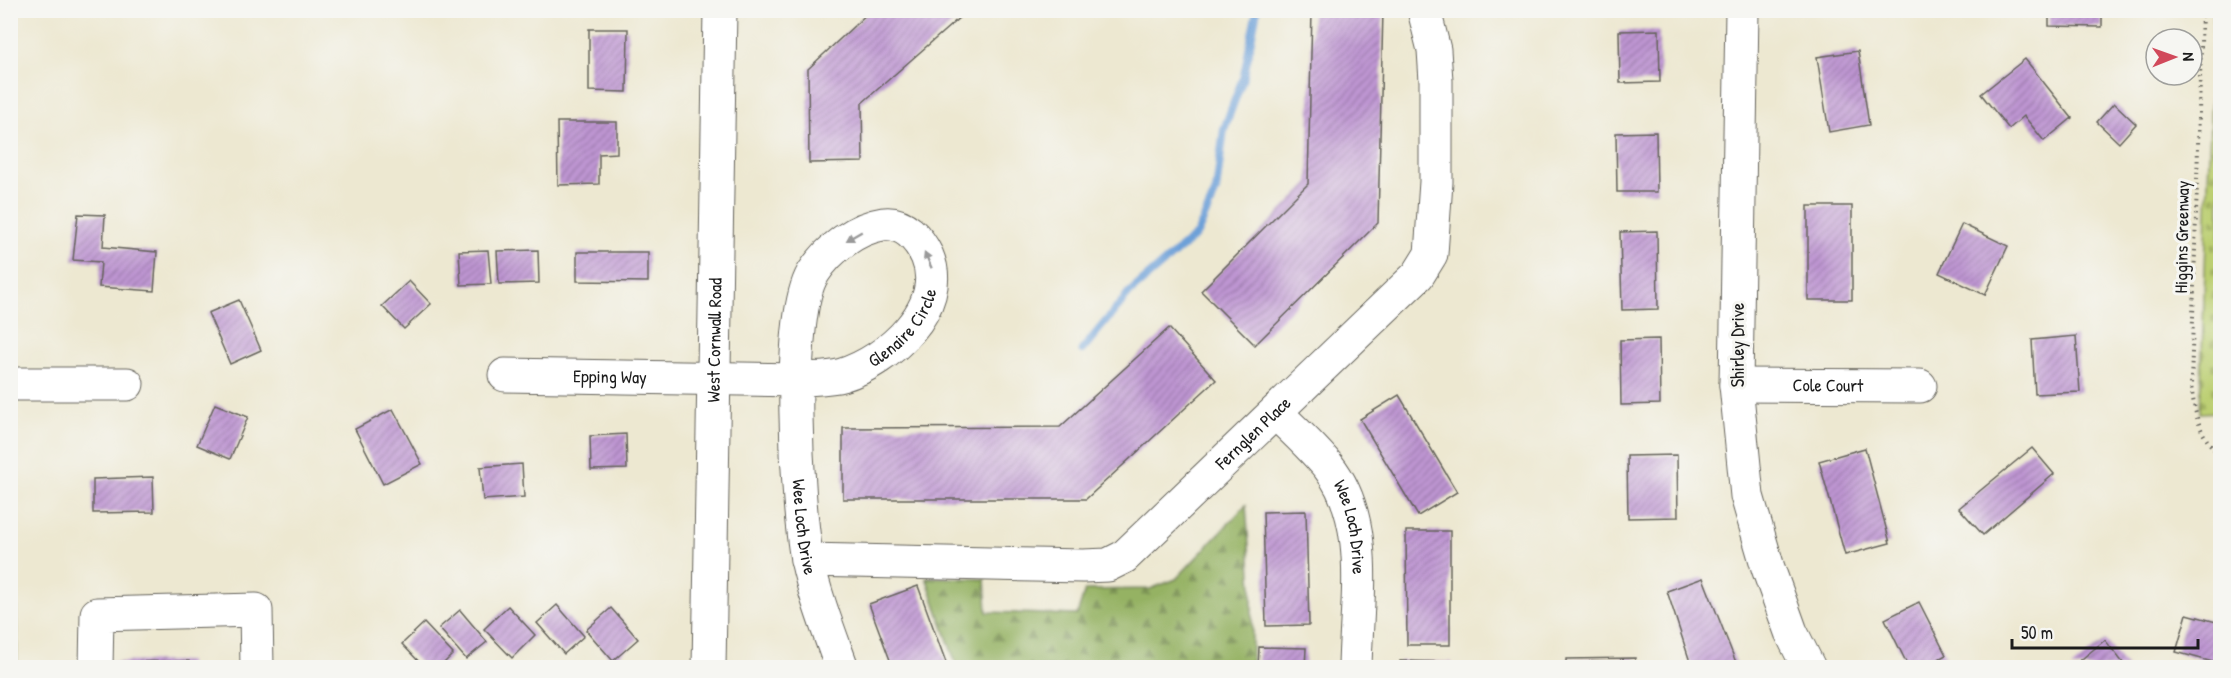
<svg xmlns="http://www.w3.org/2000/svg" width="2231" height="678" font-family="'Patrick Hand',sans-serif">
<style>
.forest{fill:url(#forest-firs);stroke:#586740;stroke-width:1.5}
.cemetery{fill:url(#cemetery-stones);stroke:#6c7647;stroke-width:1.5}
.park{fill:url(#park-tufts);stroke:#6c7647;stroke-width:1.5}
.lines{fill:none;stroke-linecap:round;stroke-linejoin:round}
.stream{stroke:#6da0d8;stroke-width:8}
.building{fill:url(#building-hatch)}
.minor-casing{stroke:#65635b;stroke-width:35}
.path{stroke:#65635b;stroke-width:4;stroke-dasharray:1.5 4.5;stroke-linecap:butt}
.minor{stroke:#fff;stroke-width:33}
.oneway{fill:#999}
.labels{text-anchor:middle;stroke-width:6;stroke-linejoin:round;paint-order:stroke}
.street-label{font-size:18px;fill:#1c1c1c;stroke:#f6f6f2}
</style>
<defs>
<pattern id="forest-firs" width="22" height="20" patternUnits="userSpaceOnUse" patternTransform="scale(1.5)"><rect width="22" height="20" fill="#95b264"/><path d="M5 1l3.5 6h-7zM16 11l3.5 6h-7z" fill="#799052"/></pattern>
<pattern id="cemetery-stones" width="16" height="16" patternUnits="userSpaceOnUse" patternTransform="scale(1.5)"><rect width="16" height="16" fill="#bccf72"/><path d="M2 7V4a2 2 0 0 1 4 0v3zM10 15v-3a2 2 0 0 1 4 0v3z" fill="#a1b162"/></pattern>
<pattern id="park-tufts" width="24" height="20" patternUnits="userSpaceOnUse" patternTransform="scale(1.5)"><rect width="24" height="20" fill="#bccf72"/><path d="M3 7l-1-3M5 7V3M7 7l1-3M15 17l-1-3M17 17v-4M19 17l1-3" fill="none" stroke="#a1b162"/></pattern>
<pattern id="building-hatch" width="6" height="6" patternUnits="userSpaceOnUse" patternTransform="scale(1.5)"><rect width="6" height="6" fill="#be95d2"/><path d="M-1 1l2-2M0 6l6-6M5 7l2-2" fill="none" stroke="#9a79aa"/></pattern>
</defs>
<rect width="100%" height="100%" fill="#f6f6f2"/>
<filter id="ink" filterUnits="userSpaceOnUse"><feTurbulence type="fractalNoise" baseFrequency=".0167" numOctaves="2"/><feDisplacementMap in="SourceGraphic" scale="12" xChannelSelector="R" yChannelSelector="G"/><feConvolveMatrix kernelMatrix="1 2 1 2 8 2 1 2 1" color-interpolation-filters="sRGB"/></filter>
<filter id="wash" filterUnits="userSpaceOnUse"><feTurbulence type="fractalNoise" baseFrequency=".008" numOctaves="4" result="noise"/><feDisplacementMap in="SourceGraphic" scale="24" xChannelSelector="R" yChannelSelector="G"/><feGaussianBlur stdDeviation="1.35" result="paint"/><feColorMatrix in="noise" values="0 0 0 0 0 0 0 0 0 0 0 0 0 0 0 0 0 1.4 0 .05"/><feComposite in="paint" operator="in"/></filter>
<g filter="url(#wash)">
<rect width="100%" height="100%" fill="#ede8d1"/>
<path class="forest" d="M 1246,505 L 1252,587 L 1252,667 L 957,667 L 926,577 L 985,579 L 987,612 L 1077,615 L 1085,590 L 1150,589 L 1176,579 Z"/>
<path class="cemetery" d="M 2214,11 L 2220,11 L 2220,412 L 2200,413 Z"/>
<path class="park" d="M 10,603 L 16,603 L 17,667 L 11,667 Z"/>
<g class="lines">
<path class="stream" d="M 1082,350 L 1130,292 L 1197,234 L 1216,191 L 1224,129 L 1244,75 L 1257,10"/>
</g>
<g id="blocks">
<g class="building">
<path d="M 871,10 L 968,10 L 862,103 L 863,162 L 809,163 L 808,69 Z"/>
<path d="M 1312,10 L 1383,10 L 1378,223 L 1255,345 L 1201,291 L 1308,184 Z"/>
<path d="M 2049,10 L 2102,10 L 2102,27 L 2049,26 Z"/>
<path d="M 589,29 L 628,29 L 627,92 L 589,91 Z"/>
<path d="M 1659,30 L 1660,82 L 1620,83 L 1619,31 Z"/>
<path d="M 1858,51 L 1869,125 L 1829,132 L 1817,57 Z"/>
<path d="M 2025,59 L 2072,118 L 2044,141 L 2024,116 L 2009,129 L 1981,94 Z"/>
<path d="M 2114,103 L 2136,124 L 2119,143 L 2097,122 Z"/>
<path d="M 557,122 L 617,122 L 617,153 L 599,154 L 599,184 L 558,185 Z"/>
<path d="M 1656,132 L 1657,192 L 1617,192 L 1616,133 Z"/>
<rect x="1808" y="206" width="44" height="94"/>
<path d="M 78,214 L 105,215 L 103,247 L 157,252 L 154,291 L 99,287 L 101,262 L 73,260 Z"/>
<path d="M 1962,224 L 2008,246 L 1985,295 L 1939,273 Z"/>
<path d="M 1657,231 L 1658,309 L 1622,310 L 1620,232 Z"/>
<path d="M 488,250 L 491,284 L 461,285 L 459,251 Z"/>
<path d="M 538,250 L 539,283 L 499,284 L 497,251 Z"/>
<path d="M 577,252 L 648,252 L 648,282 L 577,281 Z"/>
<path d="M 409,281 L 431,304 L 404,329 L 382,306 Z"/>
<path d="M 239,300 L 261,350 L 230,364 L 208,313 Z"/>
<path d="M 1169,328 L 1216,380 L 1086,499 L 843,499 L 843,428 L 1060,427 Z"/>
<path d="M 2076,336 L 2080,392 L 2035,394 L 2032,340 Z"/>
<path d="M 1659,339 L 1660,404 L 1621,405 L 1620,340 Z"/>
<path d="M 1399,395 L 1457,492 L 1418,516 L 1360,419 Z"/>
<path d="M 215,404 L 248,417 L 230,459 L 197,445 Z"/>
<path d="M 393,409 L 422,464 L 383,484 L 355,429 Z"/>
<path d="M 626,434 L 627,469 L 591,470 L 590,436 Z"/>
<path d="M 1865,448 L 1890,543 L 1845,555 L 1819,461 Z"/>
<path d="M 2032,448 L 2054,474 L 1983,535 L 1959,508 Z"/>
<path d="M 1677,455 L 1678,517 L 1628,518 L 1627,456 Z"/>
<path d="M 522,464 L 524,497 L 483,500 L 480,467 Z"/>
<path d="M 153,477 L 154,512 L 93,513 L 93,479 Z"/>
<path d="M 1306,511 L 1309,625 L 1266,626 L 1263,512 Z"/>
<path d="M 1406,531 L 1450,531 L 1450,645 L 1407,645 Z"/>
<path d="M 1703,578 L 1737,665 L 1729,668 L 1692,668 L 1667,591 Z"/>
<path d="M 918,586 L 948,668 L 893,668 L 869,604 Z"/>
<path d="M 1919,602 L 1946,655 L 1922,668 L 1909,668 L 1885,619 Z"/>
<path d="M 557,605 L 584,636 L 564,654 L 537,623 Z"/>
<path d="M 508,606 L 535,635 L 512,658 L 484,629 Z"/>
<path d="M 611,608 L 638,639 L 613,661 L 586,630 Z"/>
<path d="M 460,610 L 487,642 L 466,659 L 439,628 Z"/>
<path d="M 2187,614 L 2220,623 L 2220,664 L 2176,652 Z"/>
<path d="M 424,623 L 453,654 L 439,668 L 425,668 L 402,644 Z"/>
<path d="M 2105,640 L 2127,668 L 2071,668 Z"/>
<path d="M 1259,647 L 1306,648 L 1305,668 L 1258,668 Z"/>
<path d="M 1635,658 L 1635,668 L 1566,668 L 1566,659 Z"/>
<path d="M 189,661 L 189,668 L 112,668 L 112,662 Z"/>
<path d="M 1400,661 L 1452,662 L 1452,668 L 1400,668 Z"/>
</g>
</g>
</g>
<g filter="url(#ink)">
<use href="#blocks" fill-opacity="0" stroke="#65635b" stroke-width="1.5"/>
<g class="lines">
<defs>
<g id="minor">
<path d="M 1742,10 L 1736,385 L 1747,496 L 1768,568 L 1791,632 L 1809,668"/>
<path id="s1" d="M 505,375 L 796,380 C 811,378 828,379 842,375 C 887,362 949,307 927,256 C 919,239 904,221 883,224 C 856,228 829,249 814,272 C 785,314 797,506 807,559 C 815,596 829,632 842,668"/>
<path d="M 10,384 L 127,384"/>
<path id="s2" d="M 1736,385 L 1920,386"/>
<path id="s3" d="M 1276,413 C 1294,430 1312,447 1328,466 C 1372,521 1356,602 1355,668"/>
<path id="s4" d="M 807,560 L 1083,566 L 1108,565 L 1124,557 L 1418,275 L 1431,254 L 1436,182 L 1436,81 L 1434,50 L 1424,10"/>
<path d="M 96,668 L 97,614 L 256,610 L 257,668"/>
<path id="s5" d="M 709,668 L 720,10"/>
</g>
</defs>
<use href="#minor" class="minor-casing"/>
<path class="path" d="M 2202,10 L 2191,385 C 2195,413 2198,435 2220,455"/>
<use href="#minor" class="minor"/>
</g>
<defs><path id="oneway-solid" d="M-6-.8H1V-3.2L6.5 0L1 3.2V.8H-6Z" transform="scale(1.5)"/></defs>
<g class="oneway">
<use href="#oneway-solid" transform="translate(854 236) rotate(150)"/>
<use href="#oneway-solid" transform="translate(928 260) rotate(-114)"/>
</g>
</g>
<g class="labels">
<g class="street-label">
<text transform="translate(2182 237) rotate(-89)" y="6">Higgins Greenway</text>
<text dy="6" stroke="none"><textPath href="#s1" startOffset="417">Glenaire Circle</textPath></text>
<text dy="6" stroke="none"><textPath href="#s5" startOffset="328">West Cornwall Road</textPath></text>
<text transform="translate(1738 345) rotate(-90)" y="6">Shirley Drive</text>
<text dy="6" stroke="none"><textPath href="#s1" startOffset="105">Epping Way</textPath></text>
<text dy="6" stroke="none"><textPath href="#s2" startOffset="92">Cole Court</textPath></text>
<text dy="6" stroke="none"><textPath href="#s4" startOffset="498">Fernglen Place</textPath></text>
<text dy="6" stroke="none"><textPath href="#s1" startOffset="902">Wee Loch Drive</textPath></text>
<text dy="6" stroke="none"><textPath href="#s3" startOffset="141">Wee Loch Drive</textPath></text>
</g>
</g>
<rect width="2231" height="678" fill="none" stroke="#f6f6f2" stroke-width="36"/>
<g transform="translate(2174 57) rotate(89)"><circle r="28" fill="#f6f6f2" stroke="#9f9f9c" stroke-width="1.5"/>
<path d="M0-4.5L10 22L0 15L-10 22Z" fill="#d1495b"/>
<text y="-9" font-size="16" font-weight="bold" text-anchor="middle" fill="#1c1c1c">N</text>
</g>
<path d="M2012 639v9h186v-9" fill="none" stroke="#1c1c1c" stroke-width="3"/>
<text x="2021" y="639" font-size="18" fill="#1c1c1c" stroke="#f6f6f2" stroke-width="4.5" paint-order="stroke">50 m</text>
</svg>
